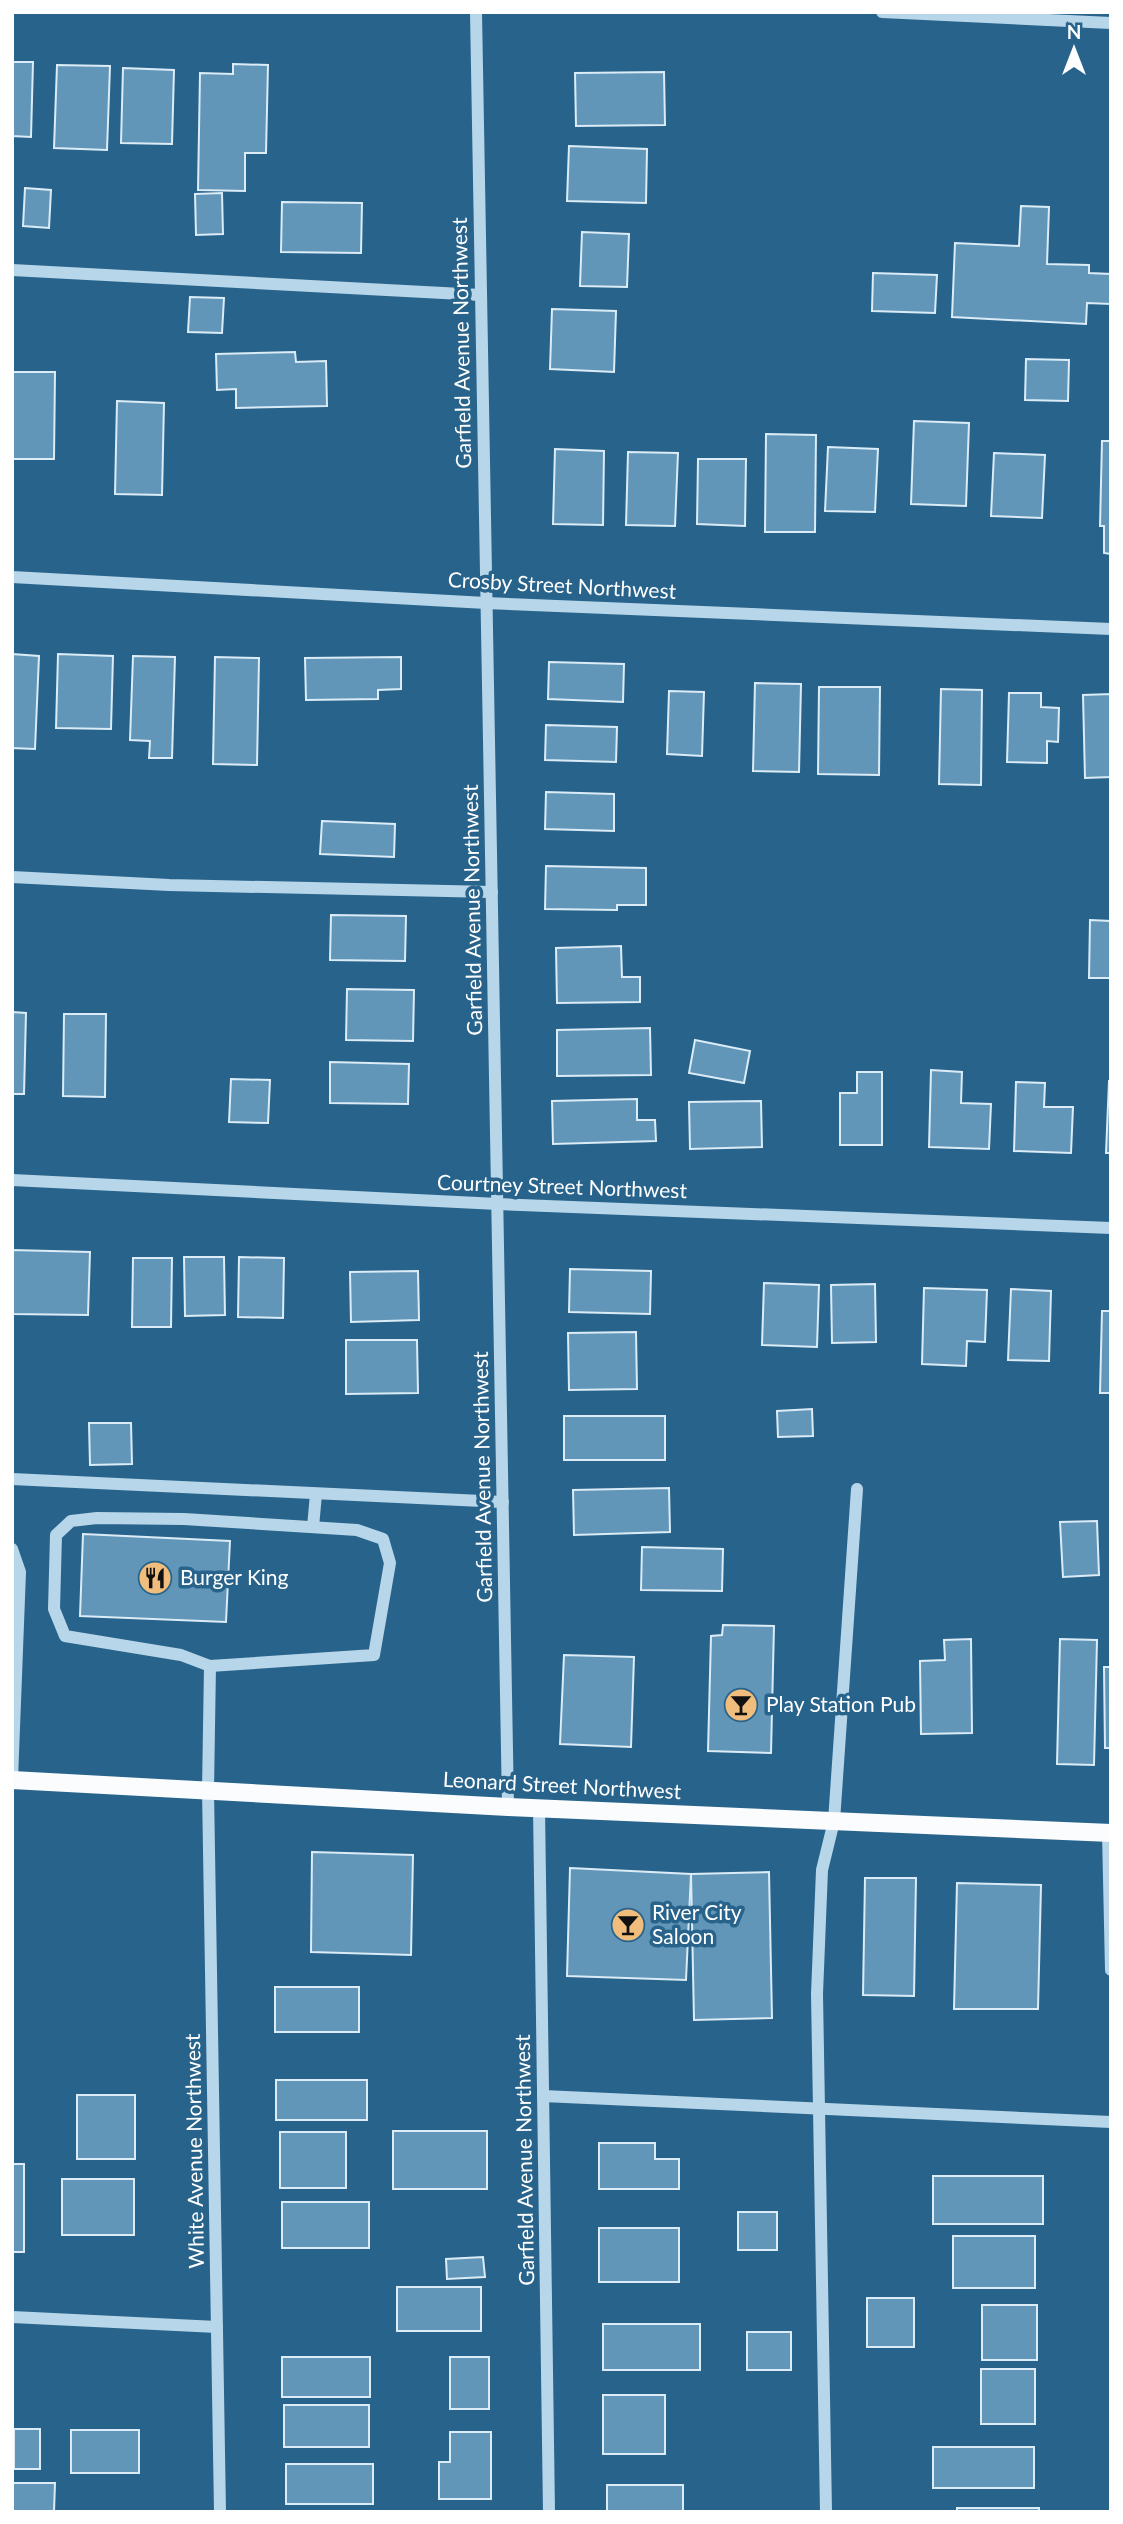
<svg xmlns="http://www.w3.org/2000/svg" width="1123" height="2524" font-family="Lato,sans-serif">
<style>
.building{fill:#6196b9;stroke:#dbecf7;stroke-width:2}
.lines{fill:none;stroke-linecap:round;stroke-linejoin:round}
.minor{stroke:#b7d6e9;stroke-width:12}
.major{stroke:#fafcfe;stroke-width:18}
.labels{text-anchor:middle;stroke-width:7;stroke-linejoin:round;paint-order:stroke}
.street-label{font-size:21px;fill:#fff;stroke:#28638b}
.poi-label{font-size:21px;fill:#fff;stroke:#28638b;text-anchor:start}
</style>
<rect width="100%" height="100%" fill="#28638b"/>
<g class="building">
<path d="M 12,62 L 33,62 L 31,137 L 12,136 Z"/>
<path d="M 233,64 L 268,65 L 266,153 L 245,153 L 245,191 L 198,190 L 200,73 L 233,74 Z"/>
<path d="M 57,65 L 110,66 L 107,150 L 54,148 Z"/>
<path d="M 123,68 L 174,70 L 172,144 L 121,143 Z"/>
<path d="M 664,72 L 665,125 L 576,126 L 575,73 Z"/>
<path d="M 569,146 L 647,149 L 646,203 L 567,201 Z"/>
<path d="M 25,188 L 51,190 L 49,228 L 23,226 Z"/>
<path d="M 222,193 L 223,234 L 196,235 L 195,194 Z"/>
<path d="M 282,202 L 362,203 L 361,253 L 281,252 Z"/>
<path d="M 1021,206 L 1049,207 L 1047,264 L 1089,265 L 1089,273 L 1111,274 L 1111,304 L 1087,303 L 1086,324 L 952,317 L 955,243 L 1019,246 Z"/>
<path d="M 582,232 L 629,234 L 627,287 L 580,286 Z"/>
<path d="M 873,273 L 937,275 L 935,313 L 872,311 Z"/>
<path d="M 190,297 L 224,298 L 222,333 L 188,332 Z"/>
<path d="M 552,309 L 616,311 L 614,372 L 550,369 Z"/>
<path d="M 295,352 L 296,362 L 326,361 L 327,406 L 236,408 L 236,389 L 217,390 L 216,354 Z"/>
<path d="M 1026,359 L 1069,360 L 1068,401 L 1025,400 Z"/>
<path d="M 12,372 L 55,372 L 54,459 L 12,459 Z"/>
<path d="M 117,401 L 164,403 L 162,495 L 115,494 Z"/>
<path d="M 914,421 L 969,423 L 966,506 L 911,504 Z"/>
<path d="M 766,434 L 816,435 L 815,532 L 765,532 Z"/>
<path d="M 1102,441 L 1111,441 L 1111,554 L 1104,553 L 1104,526 L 1100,526 Z"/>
<path d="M 828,447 L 878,449 L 875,512 L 825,511 Z"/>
<path d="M 555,449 L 604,451 L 603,525 L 553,524 Z"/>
<path d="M 628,452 L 678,453 L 675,526 L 626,525 Z"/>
<path d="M 994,453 L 1045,455 L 1042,518 L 991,516 Z"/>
<path d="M 698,459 L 746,459 L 745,526 L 697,524 Z"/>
<path d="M 12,654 L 39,656 L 35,749 L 12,748 Z"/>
<path d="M 58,654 L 113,656 L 111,729 L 56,728 Z"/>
<path d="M 133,656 L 175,657 L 172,758 L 149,758 L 150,741 L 130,740 Z"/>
<path d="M 215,657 L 259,658 L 257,765 L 213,764 Z"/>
<path d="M 401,657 L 401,689 L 378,690 L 378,699 L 306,700 L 305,658 Z"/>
<path d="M 549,662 L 624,664 L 623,702 L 548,699 Z"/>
<path d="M 755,683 L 801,684 L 799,772 L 753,771 Z"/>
<path d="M 819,687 L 880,687 L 879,775 L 818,774 Z"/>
<path d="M 941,689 L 982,690 L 981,785 L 939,784 Z"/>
<path d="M 669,691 L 704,692 L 702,756 L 667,754 Z"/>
<path d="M 1009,693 L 1041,693 L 1041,707 L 1059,708 L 1058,742 L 1047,741 L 1047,763 L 1007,762 Z"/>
<path d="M 1111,694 L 1111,777 L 1085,778 L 1083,695 Z"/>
<path d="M 546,725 L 617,727 L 616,762 L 545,760 Z"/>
<path d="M 546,792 L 614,794 L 614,831 L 545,829 Z"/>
<path d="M 322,821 L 395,824 L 394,857 L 320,854 Z"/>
<path d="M 546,866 L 646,868 L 646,905 L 617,905 L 617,910 L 545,909 Z"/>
<path d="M 331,915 L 406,916 L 405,961 L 330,960 Z"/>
<path d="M 1090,920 L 1111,921 L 1111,978 L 1089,978 Z"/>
<path d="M 621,946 L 622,977 L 640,977 L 640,1002 L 557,1003 L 556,948 Z"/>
<path d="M 347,989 L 414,990 L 413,1041 L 346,1040 Z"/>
<path d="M 12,1012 L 26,1013 L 24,1094 L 12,1094 Z"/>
<path d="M 64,1014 L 106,1014 L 105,1097 L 63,1096 Z"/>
<path d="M 650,1028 L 651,1075 L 557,1076 L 557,1030 Z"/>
<path d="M 695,1040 L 750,1051 L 744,1083 L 689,1073 Z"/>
<path d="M 330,1062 L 409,1064 L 408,1104 L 330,1103 Z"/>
<path d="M 931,1070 L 962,1072 L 961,1103 L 991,1104 L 989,1149 L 929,1147 Z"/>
<path d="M 857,1072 L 882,1072 L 882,1145 L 840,1145 L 840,1093 L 857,1093 Z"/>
<path d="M 231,1079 L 270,1080 L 268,1123 L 229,1122 Z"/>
<path d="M 1109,1081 L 1111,1081 L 1111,1153 L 1106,1153 Z"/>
<path d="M 1016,1082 L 1045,1083 L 1044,1107 L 1073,1107 L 1071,1153 L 1014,1151 Z"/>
<path d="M 637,1099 L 637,1120 L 655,1120 L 656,1141 L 553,1144 L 552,1101 Z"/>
<path d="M 761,1101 L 762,1147 L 690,1149 L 689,1102 Z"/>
<path d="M 12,1250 L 90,1252 L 88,1315 L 12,1314 Z"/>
<path d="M 184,1257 L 224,1257 L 225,1315 L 185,1316 Z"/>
<path d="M 239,1257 L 284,1258 L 283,1318 L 238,1317 Z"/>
<path d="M 133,1258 L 172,1258 L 171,1327 L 132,1327 Z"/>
<path d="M 570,1269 L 651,1271 L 650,1314 L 569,1312 Z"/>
<path d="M 418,1271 L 419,1320 L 351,1322 L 350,1272 Z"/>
<path d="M 764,1283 L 819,1285 L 817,1347 L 762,1345 Z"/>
<path d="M 875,1284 L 876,1342 L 832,1343 L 831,1285 Z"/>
<path d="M 924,1288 L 987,1290 L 985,1342 L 967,1341 L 966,1366 L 922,1364 Z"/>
<path d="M 1011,1289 L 1051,1291 L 1049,1361 L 1008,1360 Z"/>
<path d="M 1102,1311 L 1111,1311 L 1111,1393 L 1100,1393 Z"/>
<path d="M 636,1332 L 637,1389 L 569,1390 L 568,1333 Z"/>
<path d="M 346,1340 L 417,1340 L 418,1393 L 346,1394 Z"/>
<path d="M 812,1409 L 813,1436 L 778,1437 L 777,1411 Z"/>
<rect x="564" y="1416" width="101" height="44"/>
<path d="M 89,1423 L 131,1423 L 132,1464 L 90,1465 Z"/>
<path d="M 669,1488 L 670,1532 L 574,1535 L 573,1490 Z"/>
<path d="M 1097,1521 L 1099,1575 L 1063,1577 L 1060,1522 Z"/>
<path d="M 83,1534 L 230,1541 L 226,1622 L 80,1616 Z"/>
<path d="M 642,1547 L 723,1549 L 722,1591 L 641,1590 Z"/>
<path d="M 723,1625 L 774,1626 L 771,1753 L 708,1751 L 711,1636 L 722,1635 Z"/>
<path d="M 971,1639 L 972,1733 L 921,1734 L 920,1661 L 945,1660 L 944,1640 Z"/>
<path d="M 1060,1639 L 1097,1640 L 1094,1765 L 1057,1764 Z"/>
<path d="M 564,1655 L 634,1657 L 631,1747 L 560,1744 Z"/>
<path d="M 1104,1667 L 1111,1667 L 1111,1748 L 1105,1748 Z"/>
<path d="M 312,1852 L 413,1855 L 411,1955 L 311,1952 Z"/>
<path d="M 570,1868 L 691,1874 L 686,1980 L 567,1976 Z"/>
<path d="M 769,1872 L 772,2018 L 694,2020 L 691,1874 Z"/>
<path d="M 865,1878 L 916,1878 L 914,1996 L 863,1995 Z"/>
<path d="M 957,1883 L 1041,1885 L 1038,2009 L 954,2009 Z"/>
<rect x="275" y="1987" width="84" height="45"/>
<rect x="276" y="2080" width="91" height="40"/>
<rect x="77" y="2095" width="58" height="64"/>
<rect x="393" y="2131" width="94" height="58"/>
<rect x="280" y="2132" width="66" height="56"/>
<path d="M 599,2143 L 655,2143 L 655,2159 L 679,2159 L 679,2189 L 599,2189 Z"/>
<rect x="12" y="2164" width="12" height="88"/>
<rect x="933" y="2176" width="110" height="48"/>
<rect x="62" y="2179" width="72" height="56"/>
<rect x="282" y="2202" width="87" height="46"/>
<rect x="738" y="2212" width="39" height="38"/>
<rect x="599" y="2228" width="80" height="54"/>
<rect x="953" y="2236" width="82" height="52"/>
<path d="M 483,2257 L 485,2277 L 447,2279 L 446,2259 Z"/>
<rect x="397" y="2287" width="84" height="44"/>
<rect x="867" y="2298" width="47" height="49"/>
<rect x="982" y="2305" width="55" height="55"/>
<rect x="603" y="2324" width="97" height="46"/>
<rect x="747" y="2332" width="44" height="38"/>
<rect x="282" y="2357" width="88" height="40"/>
<rect x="450" y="2357" width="39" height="52"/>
<rect x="981" y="2369" width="54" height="55"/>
<rect x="603" y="2395" width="62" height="59"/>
<rect x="284" y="2405" width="85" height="42"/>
<rect x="14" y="2429" width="26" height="40"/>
<rect x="71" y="2430" width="68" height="43"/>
<path d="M 450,2432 L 491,2432 L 491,2499 L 439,2499 L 439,2462 L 450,2462 Z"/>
<rect x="933" y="2447" width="101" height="41"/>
<rect x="286" y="2464" width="87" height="40"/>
<path d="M 13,2483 L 55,2483 L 54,2512 L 13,2512 Z"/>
<rect x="607" y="2485" width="76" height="27"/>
<rect x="957" y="2508" width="82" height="4"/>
<rect x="66" y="2511" width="80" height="1"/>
</g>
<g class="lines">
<g class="minor">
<path d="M 476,12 L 508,1807"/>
<path d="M 882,12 L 1111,23"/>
<path d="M 12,270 L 481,295"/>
<path d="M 12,577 L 486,603 L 1111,629"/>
<path d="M 12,877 L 169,885 L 492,892"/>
<path d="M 12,1180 L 498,1204 L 1111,1228"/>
<path d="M 12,1479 L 503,1502"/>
<path d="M 97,1518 L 184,1519 L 357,1530 L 383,1539 L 390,1563 L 374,1655 L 210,1666 L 181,1655 L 65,1636 L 54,1609 L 56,1535 L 71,1521 Z"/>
<path d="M 313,1527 L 316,1494"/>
<path d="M 12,1549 L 20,1572 L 12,1780"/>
<path d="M 210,1666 L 208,1790 L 220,2512"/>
<path d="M 539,1808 L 549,2512"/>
<path d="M 1108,1833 L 1111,1970"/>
<path d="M 543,2096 L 1111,2122"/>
<path d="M 12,2317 L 217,2327"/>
<path d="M 826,2512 L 817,1994 L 822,1870 L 834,1821 L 857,1489"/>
</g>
<path class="major" d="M 12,1780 L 508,1807 L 1111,1833"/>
</g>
<defs>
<symbol id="restaurant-disc" viewBox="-11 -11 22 22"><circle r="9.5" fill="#f1bd7d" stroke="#28638b"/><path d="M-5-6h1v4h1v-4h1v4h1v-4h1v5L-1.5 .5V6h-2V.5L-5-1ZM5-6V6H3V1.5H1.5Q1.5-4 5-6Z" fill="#111"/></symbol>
<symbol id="bar-disc" viewBox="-11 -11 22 22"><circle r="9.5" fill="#f1bd7d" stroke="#28638b"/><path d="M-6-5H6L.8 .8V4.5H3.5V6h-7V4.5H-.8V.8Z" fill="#111"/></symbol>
</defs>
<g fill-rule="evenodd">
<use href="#restaurant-disc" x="136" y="1559" width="38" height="38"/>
<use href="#bar-disc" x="722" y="1686" width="38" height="38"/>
<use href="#bar-disc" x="609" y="1906" width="38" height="38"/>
</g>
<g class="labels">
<g class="street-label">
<text transform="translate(462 343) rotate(-91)" y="7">Garfield Avenue Northwest</text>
<text transform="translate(562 586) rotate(3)" y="7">Crosby Street Northwest</text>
<text transform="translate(473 910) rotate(-91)" y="7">Garfield Avenue Northwest</text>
<text transform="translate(562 1187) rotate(2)" y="7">Courtney Street Northwest</text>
<text transform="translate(483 1477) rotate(-91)" y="7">Garfield Avenue Northwest</text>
<text transform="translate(562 1786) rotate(3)" y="7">Leonard Street Northwest</text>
<text transform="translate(195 2151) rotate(-91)" y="7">White Avenue Northwest</text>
<text transform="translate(525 2160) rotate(-91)" y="7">Garfield Avenue Northwest</text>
</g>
<g class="poi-label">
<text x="180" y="1585">Burger King</text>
<text x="766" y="1712">Play Station Pub</text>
<text x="652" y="1920">River City<tspan x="652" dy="24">Saloon</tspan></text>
</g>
</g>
<rect width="1123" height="2524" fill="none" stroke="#ffffff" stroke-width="28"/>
<g transform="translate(1074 49)" stroke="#28638b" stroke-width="5" paint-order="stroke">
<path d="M0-5L12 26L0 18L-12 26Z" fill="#ffffff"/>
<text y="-10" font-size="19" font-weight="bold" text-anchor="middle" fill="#ffffff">N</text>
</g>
</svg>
